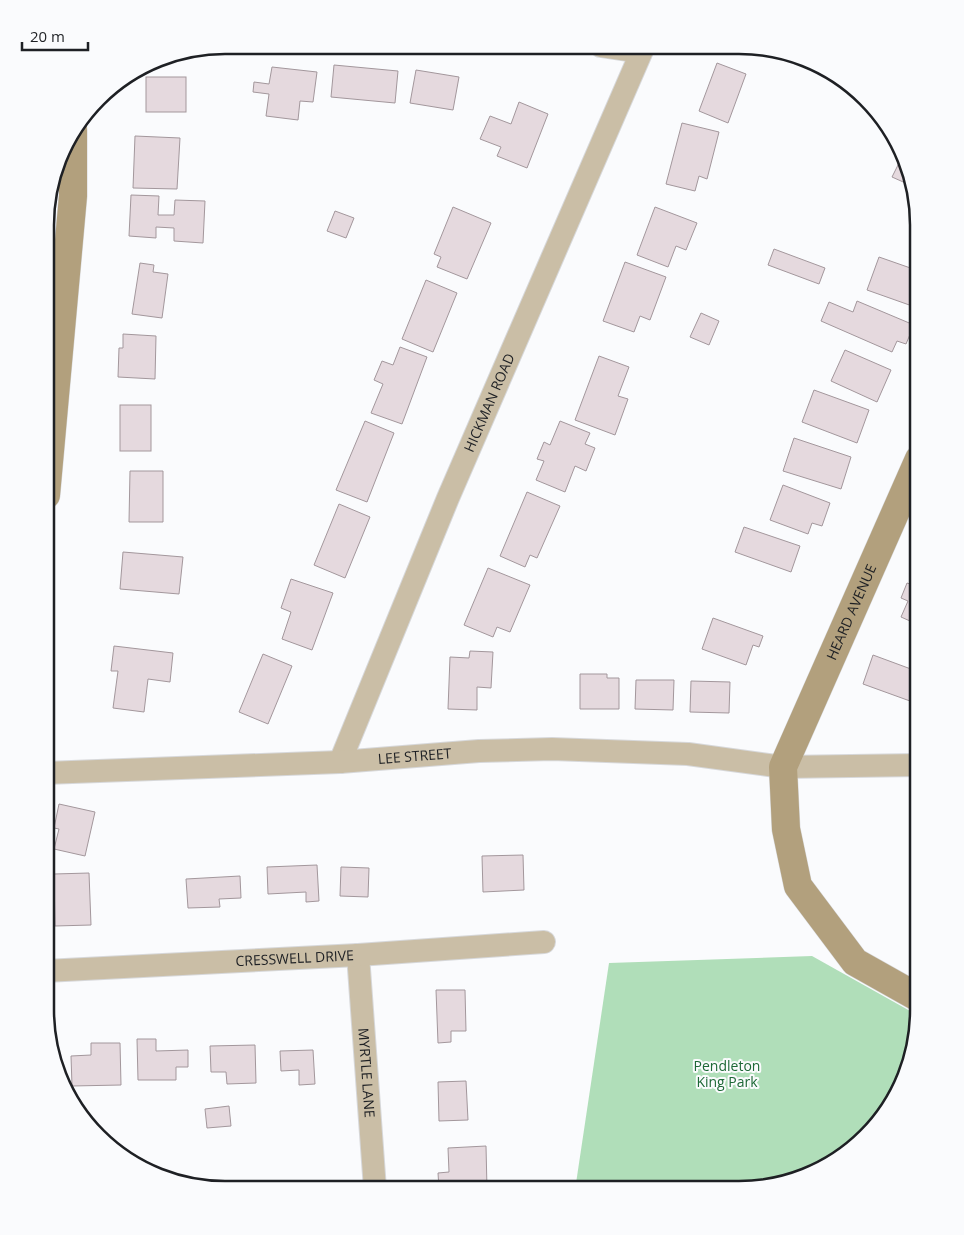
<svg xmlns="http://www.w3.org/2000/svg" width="964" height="1235" font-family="'Open Sans',sans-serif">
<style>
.green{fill:#b0deb9}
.building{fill:#e5d9de;stroke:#a3979c}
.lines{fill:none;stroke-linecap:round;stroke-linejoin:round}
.street-casing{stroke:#d7d8da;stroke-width:24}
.secondary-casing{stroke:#d7d8da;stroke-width:29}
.street{stroke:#cabea6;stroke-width:22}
.secondary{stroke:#b2a07d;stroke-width:28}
.labels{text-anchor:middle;stroke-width:4;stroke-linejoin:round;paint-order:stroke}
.street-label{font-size:14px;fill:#1e2024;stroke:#fafbfd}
.park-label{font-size:14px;fill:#1d6836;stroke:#fafbfd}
.rim{fill:none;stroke:#1e2024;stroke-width:2.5}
</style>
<rect width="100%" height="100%" fill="#fafbfd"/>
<path class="green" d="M 812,956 L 919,1016 L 919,1022 L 888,1110 L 819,1171 L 739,1190 L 575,1190 L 609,963 Z"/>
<g class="building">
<path d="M 717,63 L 746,74 L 728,123 L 699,111 Z"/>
<path d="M 334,65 L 398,71 L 395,103 L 331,97 Z"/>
<path d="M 272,67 L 317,72 L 313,102 L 300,101 L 298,120 L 266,116 L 269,94 L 253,92 L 254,82 L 269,84 Z"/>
<path d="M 416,70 L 459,77 L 453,110 L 410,103 Z"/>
<rect x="146" y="77" width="40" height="35"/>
<path d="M 519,102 L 548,114 L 527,168 L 497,156 L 501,147 L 480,139 L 490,116 L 511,124 Z"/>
<path d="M 682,123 L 719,132 L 707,179 L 699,176 L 695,191 L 666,184 Z"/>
<path d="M 135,136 L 180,138 L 177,189 L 133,188 Z"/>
<path d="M 903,155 L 910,185 L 892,177 Z"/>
<path d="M 131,195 L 159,196 L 158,215 L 174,215 L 175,200 L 205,201 L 203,243 L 174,241 L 174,228 L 156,227 L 156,238 L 129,236 Z"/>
<path d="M 453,207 L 491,223 L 467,279 L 437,267 L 441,257 L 434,254 Z"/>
<path d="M 655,207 L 697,223 L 686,250 L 676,246 L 668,267 L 637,255 Z"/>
<path d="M 335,211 L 354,218 L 346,238 L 327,231 Z"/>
<path d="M 774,249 L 825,268 L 819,284 L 768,265 Z"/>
<path d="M 879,257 L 919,271 L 919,296 L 915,307 L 867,290 Z"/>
<path d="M 625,262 L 666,277 L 650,320 L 640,316 L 634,332 L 603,321 Z"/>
<path d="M 140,263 L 154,265 L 153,272 L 168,274 L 162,318 L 132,314 Z"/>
<path d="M 426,280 L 457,293 L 433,352 L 402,339 Z"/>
<path d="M 857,301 L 914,325 L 906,344 L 897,341 L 892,352 L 821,321 L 829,302 L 853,312 Z"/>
<path d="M 701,313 L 719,321 L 709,345 L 690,337 Z"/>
<path d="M 123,334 L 156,336 L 155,379 L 118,377 L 119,348 L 123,348 Z"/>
<path d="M 400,347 L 427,357 L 402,424 L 371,413 L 383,384 L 374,380 L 382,361 L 393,365 Z"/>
<path d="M 845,350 L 891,370 L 877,402 L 831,381 Z"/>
<path d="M 599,356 L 629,367 L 618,396 L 628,399 L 615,435 L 575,420 Z"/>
<path d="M 814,390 L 869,410 L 857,443 L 802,422 Z"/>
<rect x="120" y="405" width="31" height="46"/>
<path d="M 365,421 L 394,433 L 367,502 L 336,490 Z"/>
<path d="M 560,421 L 590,433 L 585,444 L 595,448 L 586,471 L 575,466 L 565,492 L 536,480 L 544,461 L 537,459 L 544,442 L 550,445 Z"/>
<path d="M 794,438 L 851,457 L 841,489 L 783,471 Z"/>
<path d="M 130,471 L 163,471 L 163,522 L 129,522 Z"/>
<path d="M 783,485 L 830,503 L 822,526 L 812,523 L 808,534 L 770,520 Z"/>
<path d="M 527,492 L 560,506 L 537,558 L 530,555 L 525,567 L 500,556 Z"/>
<path d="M 339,504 L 370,517 L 345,578 L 314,565 Z"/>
<path d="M 744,527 L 800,546 L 791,572 L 735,552 Z"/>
<path d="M 123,552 L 183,557 L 179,594 L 120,589 Z"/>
<path d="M 488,568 L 530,585 L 510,632 L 497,627 L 493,637 L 464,625 Z"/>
<path d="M 291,579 L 333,593 L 312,650 L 282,639 L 291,612 L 281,608 Z"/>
<path d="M 907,583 L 919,587 L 919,625 L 901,617 L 908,601 L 901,598 Z"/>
<path d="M 713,618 L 763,636 L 759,647 L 753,645 L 746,665 L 702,649 Z"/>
<path d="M 114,646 L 173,653 L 170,682 L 148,679 L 144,712 L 113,708 L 118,671 L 111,671 Z"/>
<path d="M 470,651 L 493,652 L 491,688 L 477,687 L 477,710 L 448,709 L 450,657 L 469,658 Z"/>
<path d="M 263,654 L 292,666 L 268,724 L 239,712 Z"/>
<path d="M 873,655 L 919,672 L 919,676 L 910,701 L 863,684 Z"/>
<path d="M 580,674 L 607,674 L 607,678 L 619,678 L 619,709 L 580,709 Z"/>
<path d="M 636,680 L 674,680 L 673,710 L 635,709 Z"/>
<path d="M 691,681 L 730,682 L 729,713 L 690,712 Z"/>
<path d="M 59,804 L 95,812 L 85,856 L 54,849 L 59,829 L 54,828 Z"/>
<path d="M 523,855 L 524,890 L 483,892 L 482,856 Z"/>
<path d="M 317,865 L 319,901 L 306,902 L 306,892 L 268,894 L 267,867 Z"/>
<path d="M 341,867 L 369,868 L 368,897 L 340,896 Z"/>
<path d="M 89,873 L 91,925 L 55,926 L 54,874 Z"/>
<path d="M 240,876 L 241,898 L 219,899 L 220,907 L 188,908 L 186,879 Z"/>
<path d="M 436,990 L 465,990 L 466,1031 L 451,1031 L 451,1042 L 438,1043 Z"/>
<path d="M 137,1039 L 156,1039 L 156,1051 L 188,1050 L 188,1067 L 176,1067 L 176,1080 L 138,1080 Z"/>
<path d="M 91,1043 L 120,1043 L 121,1085 L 72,1086 L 71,1056 L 91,1055 Z"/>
<path d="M 255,1045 L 256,1083 L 227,1084 L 226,1072 L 211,1072 L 210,1046 Z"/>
<path d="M 313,1050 L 315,1084 L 299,1085 L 299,1070 L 281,1071 L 280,1051 Z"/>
<path d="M 466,1081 L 468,1120 L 439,1121 L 438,1082 Z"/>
<path d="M 229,1106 L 231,1126 L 207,1128 L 205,1109 Z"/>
<path d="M 486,1146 L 487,1189 L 439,1189 L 438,1173 L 449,1172 L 448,1148 Z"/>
</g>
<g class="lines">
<defs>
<g id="street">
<path d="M 601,46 L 641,52"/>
<path id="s1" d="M 340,762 L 448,498 L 644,46"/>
<path id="s2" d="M 45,773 L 340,762 L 479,751 L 552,749 L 688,754 L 783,767 L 919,765"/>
<path id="s3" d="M 358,955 L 375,1189"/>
<path id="s4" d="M 45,971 L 358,955 L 544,942"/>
</g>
<g id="secondary">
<path d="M 46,495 L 73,196 L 73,130"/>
<path id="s5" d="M 919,998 L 855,962 L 798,886 L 786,829 L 783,767 L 919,459"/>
</g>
</defs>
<use href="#street" class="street-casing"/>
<use href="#secondary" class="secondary-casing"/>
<use href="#street" class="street"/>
<use href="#secondary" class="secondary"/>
</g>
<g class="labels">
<g class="street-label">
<text dy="5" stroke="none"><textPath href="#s1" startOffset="389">HICKMAN ROAD</textPath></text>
<text dy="5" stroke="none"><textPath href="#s5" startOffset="458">HEARD AVENUE</textPath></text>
<text dy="5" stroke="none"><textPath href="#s2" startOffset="370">LEE STREET</textPath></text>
<text dy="5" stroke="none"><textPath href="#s4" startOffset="250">CRESSWELL DRIVE</textPath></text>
<text dy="5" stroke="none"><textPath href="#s3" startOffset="118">MYRTLE LANE</textPath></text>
</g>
<g class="park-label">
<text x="727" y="1071">Pendleton<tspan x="727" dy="16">King Park</tspan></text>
</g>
</g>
<path d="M0 0H964V1235H0ZM225 54H739A171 171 0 0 1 910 225V1010A171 171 0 0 1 739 1181H225A171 171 0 0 1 54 1010V225A171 171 0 0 1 225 54Z" fill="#fafbfd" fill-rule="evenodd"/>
<path class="rim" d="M225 54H739A171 171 0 0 1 910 225V1010A171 171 0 0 1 739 1181H225A171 171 0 0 1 54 1010V225A171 171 0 0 1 225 54Z"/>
<path d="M22 42v8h66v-8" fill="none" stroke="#1e2024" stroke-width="2.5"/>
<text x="30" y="42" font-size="15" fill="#1e2024" stroke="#fafbfd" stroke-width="4" paint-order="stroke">20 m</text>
</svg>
